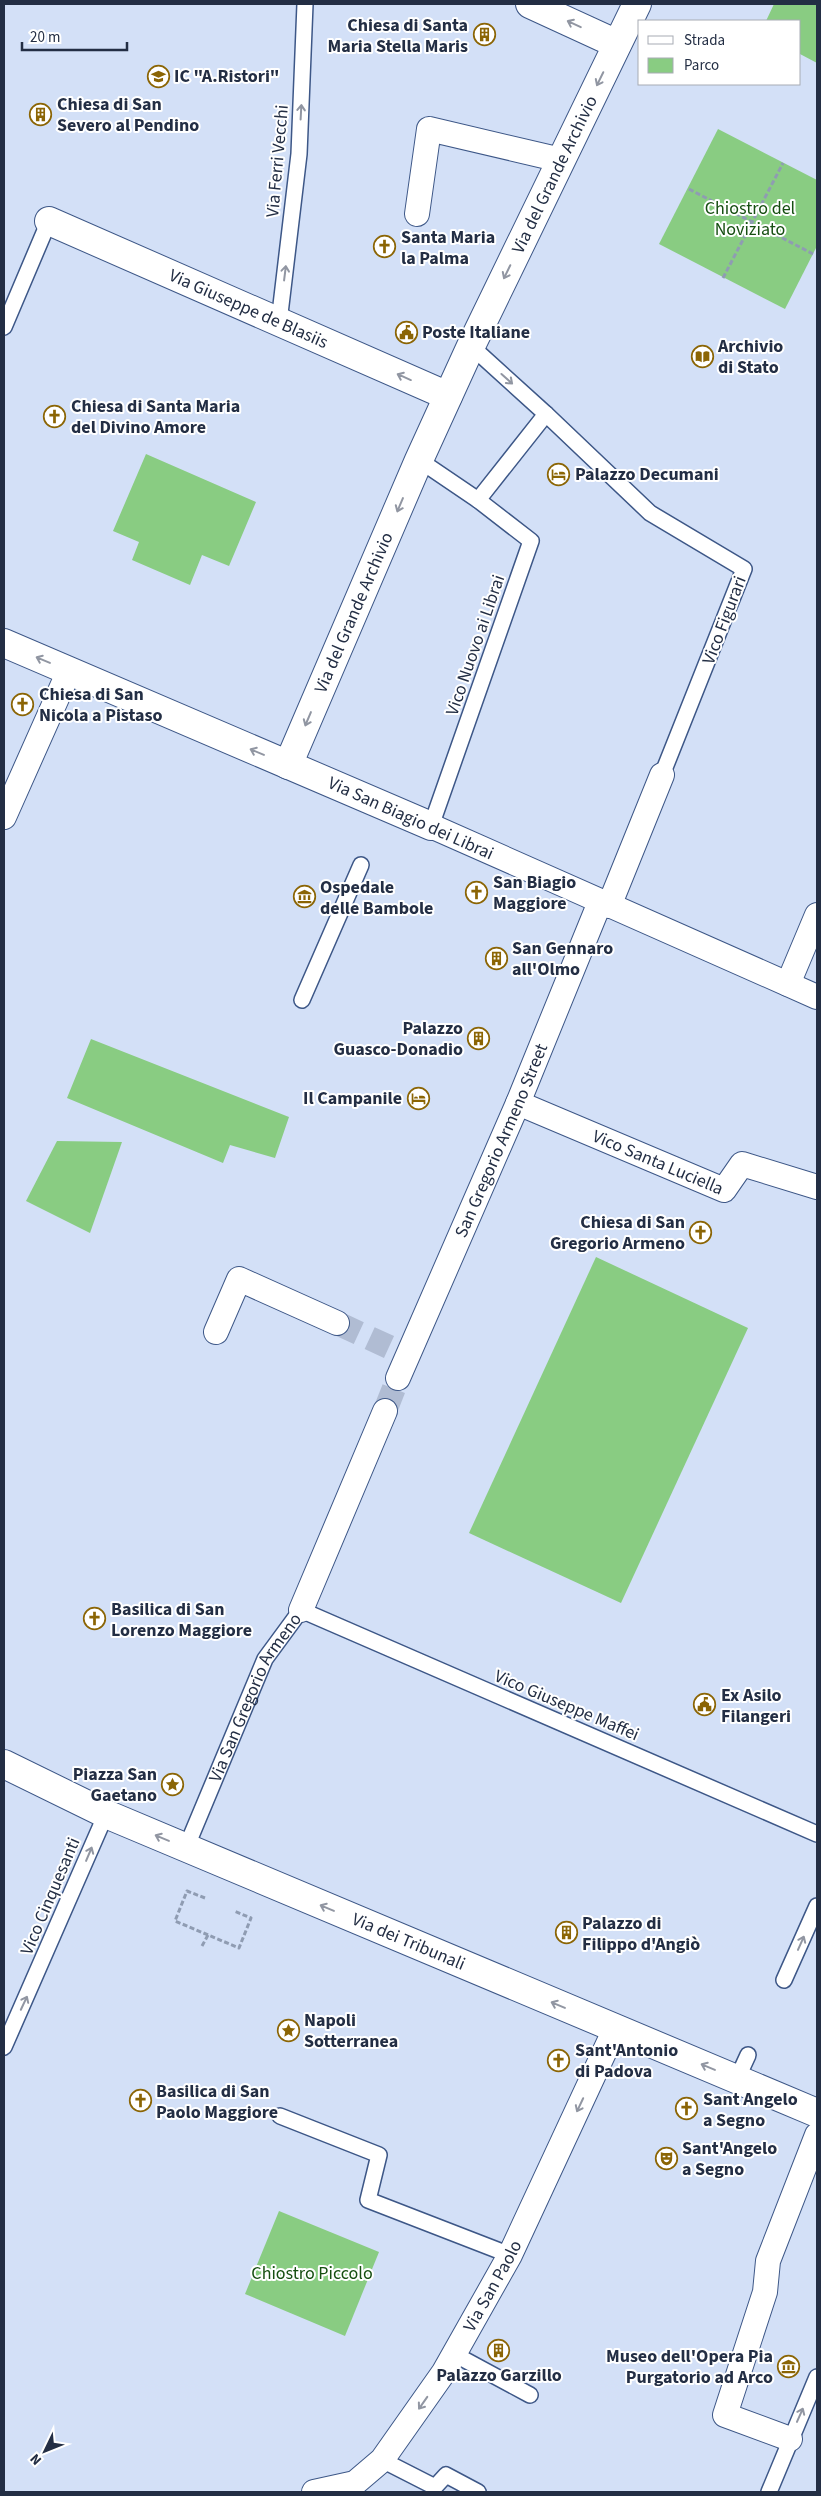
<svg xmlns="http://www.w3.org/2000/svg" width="821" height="2496" font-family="'Source Sans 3',sans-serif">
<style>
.green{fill:#89cc82}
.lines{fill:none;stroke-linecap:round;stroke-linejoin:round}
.pedestrian-tunnel{stroke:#b0bcd3;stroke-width:24;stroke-dasharray:24 12;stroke-linecap:butt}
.service-casing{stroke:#3d5787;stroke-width:18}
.pedestrian-casing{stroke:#3d5787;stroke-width:26}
.minor-casing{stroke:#3d5787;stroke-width:30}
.path{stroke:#8f9cb2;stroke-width:3;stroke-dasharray:5 2.5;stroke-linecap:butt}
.service{stroke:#fff;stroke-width:15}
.pedestrian{stroke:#fff;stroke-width:24}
.minor{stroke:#fff;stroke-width:28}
.oneway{stroke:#9196a2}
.labels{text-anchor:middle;stroke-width:4;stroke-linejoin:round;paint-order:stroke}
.poi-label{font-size:18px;font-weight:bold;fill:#232e44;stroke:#fff;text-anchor:start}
.street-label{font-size:18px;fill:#232e44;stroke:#fff}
.park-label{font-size:18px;fill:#164f11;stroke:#fff}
</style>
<rect width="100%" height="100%" fill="#d3e0f7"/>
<g class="green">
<path d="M 774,4 L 817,4 L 817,63 L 800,54 L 800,21 L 766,21 Z"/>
<path d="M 718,129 L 817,180 L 817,246 L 785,309 L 659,244 Z"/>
<path d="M 146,454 L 256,502 L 229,566 L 202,555 L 190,585 L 132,560 L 139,542 L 113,531 Z"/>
<path d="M 91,1039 L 289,1117 L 275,1158 L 230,1145 L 223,1163 L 67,1098 Z"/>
<path d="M 57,1141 L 122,1142 L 90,1233 L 26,1201 Z"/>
<path d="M 596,1257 L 748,1328 L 621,1603 L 469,1533 Z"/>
<path d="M 279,2211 L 379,2252 L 345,2336 L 245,2294 Z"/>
</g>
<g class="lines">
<g class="pedestrian-tunnel">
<path d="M 337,1323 L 389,1347"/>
<path d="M 385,1411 L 398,1378"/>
</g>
<defs>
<g id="service">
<path d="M 279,322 L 299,154 L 305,4"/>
<path d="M 4,327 L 49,221"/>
<path d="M 471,346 L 546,414 L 478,500"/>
<path d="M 546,414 L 650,513 L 744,569 L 662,775"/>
<path d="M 419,460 L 478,500 L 531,541 L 431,826"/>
<path d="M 302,1000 L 361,865"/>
<path id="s1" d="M 186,1848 L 265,1659 L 301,1610 L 817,1834"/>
<path d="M 784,1980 L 817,1906"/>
<path d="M 4,2047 L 106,1814"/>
<path d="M 737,2079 L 748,2055"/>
<path d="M 280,2116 L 379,2155 L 368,2200 L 510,2255"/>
<path d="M 454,2354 L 530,2395"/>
<path d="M 382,2460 L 435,2487 L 446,2475 L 478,2492"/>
<path d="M 769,2492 L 817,2377"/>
</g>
<g id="pedestrian">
<path d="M 417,214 L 429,129 L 561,160"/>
<path d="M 4,817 L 69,671"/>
<path d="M 431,826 L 817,997"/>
<path d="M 609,906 L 662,775"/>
<path d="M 788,984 L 817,915"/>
<path id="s2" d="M 518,1103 L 724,1190 L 742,1164 L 817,1187"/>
<path d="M 216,1332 L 239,1279 L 337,1323"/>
<path id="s3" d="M 398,1378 L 518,1103 L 600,902"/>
<path d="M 301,1610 L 385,1411"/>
<path d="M 790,2439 L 725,2415 L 765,2292 L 768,2261 L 817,2135"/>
<path id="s4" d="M 314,2492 L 355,2483 L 382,2460 L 444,2372 L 510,2255 L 615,2029"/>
</g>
<g id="minor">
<path d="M 530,4 L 617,44"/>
<path id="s5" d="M 49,221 L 448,396"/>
<path d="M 4,643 L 431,826"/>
<path id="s6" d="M 288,765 L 419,460 L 471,346 L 637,4"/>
<path id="s7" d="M 4,1764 L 106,1814 L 817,2113"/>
</g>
</defs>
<use href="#service" class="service-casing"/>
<use href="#pedestrian" class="pedestrian-casing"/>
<use href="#minor" class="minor-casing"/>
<g class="path">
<path d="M 689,189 L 813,254"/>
<path d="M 723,278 L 783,163"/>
<path d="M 205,1898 L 187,1891 L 175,1921 L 239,1948 L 251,1918 L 234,1911"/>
<path d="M 202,1946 L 208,1935"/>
</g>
<use href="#service" class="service"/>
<use href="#pedestrian" class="pedestrian"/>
<use href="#minor" class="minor"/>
</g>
<defs><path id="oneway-shaft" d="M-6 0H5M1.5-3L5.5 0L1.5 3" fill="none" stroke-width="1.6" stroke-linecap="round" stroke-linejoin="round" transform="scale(1.25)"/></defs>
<g class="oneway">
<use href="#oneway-shaft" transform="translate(574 24) rotate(-155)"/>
<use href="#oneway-shaft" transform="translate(600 79) rotate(116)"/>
<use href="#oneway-shaft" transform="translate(301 112) rotate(-87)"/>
<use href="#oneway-shaft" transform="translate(507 272) rotate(116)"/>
<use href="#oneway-shaft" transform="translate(285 273) rotate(-83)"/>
<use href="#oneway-shaft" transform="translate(404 377) rotate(-156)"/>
<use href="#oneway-shaft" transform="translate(507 379) rotate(42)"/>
<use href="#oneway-shaft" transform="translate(400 505) rotate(113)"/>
<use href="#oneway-shaft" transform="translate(43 660) rotate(-157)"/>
<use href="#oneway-shaft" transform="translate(308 719) rotate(113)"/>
<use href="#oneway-shaft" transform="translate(257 752) rotate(-157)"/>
<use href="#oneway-shaft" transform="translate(162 1838) rotate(-157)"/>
<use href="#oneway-shaft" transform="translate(89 1854) rotate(-67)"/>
<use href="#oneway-shaft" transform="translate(327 1908) rotate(-157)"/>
<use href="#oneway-shaft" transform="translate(801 1943) rotate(-66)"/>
<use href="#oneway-shaft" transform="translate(24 2003) rotate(-65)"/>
<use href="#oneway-shaft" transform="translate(558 2005) rotate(-157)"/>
<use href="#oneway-shaft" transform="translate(708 2067) rotate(-157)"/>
<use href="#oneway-shaft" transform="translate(580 2105) rotate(115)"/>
<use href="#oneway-shaft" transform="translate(423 2403) rotate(125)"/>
<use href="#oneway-shaft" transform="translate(800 2415) rotate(-66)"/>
</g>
<defs>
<symbol id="building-ring" viewBox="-11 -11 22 22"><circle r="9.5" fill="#fff" stroke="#8b6505" stroke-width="1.5"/><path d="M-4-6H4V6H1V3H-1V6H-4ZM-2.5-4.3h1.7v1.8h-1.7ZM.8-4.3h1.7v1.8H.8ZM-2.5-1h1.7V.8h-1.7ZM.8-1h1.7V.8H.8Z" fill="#8b6505"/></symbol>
<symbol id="school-ring" viewBox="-11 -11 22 22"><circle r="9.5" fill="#fff" stroke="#8b6505" stroke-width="1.5"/><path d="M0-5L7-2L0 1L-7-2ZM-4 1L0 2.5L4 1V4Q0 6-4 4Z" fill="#8b6505"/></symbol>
<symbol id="church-ring" viewBox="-11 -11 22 22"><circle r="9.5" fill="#fff" stroke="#8b6505" stroke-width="1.5"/><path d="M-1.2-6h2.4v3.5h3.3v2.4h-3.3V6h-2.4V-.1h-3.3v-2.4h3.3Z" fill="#8b6505"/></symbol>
<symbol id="civic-ring" viewBox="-11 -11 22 22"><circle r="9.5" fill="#fff" stroke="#8b6505" stroke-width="1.5"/><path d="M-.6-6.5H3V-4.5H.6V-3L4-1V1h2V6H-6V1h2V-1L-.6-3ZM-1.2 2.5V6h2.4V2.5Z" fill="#8b6505"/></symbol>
<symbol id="library-ring" viewBox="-11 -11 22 22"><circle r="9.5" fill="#fff" stroke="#8b6505" stroke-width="1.5"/><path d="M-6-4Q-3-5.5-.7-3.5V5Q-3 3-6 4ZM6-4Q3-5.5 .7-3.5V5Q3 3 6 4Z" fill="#8b6505"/></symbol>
<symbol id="hotel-ring" viewBox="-11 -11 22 22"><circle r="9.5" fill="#fff" stroke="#8b6505" stroke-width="1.5"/><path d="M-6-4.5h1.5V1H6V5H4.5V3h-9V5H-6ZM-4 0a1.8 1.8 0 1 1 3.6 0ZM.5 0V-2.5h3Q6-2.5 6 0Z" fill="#8b6505"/></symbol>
<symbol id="museum-ring" viewBox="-11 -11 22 22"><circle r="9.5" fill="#fff" stroke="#8b6505" stroke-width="1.5"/><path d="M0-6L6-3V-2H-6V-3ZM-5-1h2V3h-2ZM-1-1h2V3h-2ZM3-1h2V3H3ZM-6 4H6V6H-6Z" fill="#8b6505"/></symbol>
<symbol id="sight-ring" viewBox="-11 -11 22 22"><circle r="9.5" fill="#fff" stroke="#8b6505" stroke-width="1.5"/><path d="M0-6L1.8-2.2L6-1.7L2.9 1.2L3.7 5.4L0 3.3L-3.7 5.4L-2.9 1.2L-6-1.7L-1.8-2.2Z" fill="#8b6505"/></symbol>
<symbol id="theatre-ring" viewBox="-11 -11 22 22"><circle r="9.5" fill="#fff" stroke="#8b6505" stroke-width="1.5"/><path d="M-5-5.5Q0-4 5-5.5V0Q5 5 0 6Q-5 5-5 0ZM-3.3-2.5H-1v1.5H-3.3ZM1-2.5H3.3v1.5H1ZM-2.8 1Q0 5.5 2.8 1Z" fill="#8b6505"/></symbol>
</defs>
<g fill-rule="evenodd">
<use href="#building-ring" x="472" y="22" width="25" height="25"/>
<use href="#school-ring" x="146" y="64" width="25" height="25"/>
<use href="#building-ring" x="28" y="102" width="25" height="25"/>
<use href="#church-ring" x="372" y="234" width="25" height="25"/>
<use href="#civic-ring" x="394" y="320" width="25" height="25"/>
<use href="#library-ring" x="690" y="344" width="25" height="25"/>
<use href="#church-ring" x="42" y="404" width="25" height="25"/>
<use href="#hotel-ring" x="546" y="462" width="25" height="25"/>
<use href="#church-ring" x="10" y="692" width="25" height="25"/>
<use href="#church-ring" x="464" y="880" width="25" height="25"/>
<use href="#museum-ring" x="292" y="884" width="25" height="25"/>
<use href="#building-ring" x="484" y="946" width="25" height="25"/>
<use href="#building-ring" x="466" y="1026" width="25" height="25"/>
<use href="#hotel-ring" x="406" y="1086" width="25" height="25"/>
<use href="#church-ring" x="688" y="1220" width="25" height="25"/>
<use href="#church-ring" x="82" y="1606" width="25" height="25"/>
<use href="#civic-ring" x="692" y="1692" width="25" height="25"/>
<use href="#sight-ring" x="160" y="1772" width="25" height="25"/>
<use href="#building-ring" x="554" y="1920" width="25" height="25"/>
<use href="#sight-ring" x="276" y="2018" width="25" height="25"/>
<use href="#church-ring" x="546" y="2048" width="25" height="25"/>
<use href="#church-ring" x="128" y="2088" width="25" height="25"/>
<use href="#church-ring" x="674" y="2096" width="25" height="25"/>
<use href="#theatre-ring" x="654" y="2146" width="25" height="25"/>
<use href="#building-ring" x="486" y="2338" width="25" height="25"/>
<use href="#museum-ring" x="776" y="2354" width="25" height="25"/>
</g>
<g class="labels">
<g class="poi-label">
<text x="468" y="31" text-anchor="end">Chiesa di Santa<tspan x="468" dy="21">Maria Stella Maris</tspan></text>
<text x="174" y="82">IC "A.Ristori"</text>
<text x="57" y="110">Chiesa di San<tspan x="57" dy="21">Severo al Pendino</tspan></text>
<text x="401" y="243">Santa Maria<tspan x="401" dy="21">la Palma</tspan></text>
<text x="422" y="338">Poste Italiane</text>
<text x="718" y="352">Archivio<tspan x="718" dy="21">di Stato</tspan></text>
<text x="71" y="412">Chiesa di Santa Maria<tspan x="71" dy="21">del Divino Amore</tspan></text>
<text x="575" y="480">Palazzo Decumani</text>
<text x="39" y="700">Chiesa di San<tspan x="39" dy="21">Nicola a Pistaso</tspan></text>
<text x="493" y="888">San Biagio<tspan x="493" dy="21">Maggiore</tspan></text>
<text x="320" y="893">Ospedale<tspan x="320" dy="21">delle Bambole</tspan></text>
<text x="512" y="954">San Gennaro<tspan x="512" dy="21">all'Olmo</tspan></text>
<text x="463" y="1034" text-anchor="end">Palazzo<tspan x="463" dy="21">Guasco-Donadio</tspan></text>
<text x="402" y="1104" text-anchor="end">Il Campanile</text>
<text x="685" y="1228" text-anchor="end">Chiesa di San<tspan x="685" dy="21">Gregorio Armeno</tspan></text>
<text x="111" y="1615">Basilica di San<tspan x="111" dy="21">Lorenzo Maggiore</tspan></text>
<text x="721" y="1701">Ex Asilo<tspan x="721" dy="21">Filangeri</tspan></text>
<text x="157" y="1780" text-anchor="end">Piazza San<tspan x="157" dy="21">Gaetano</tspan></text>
<text x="582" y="1929">Palazzo di<tspan x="582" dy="21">Filippo d'Angiò</tspan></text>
<text x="304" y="2026">Napoli<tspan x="304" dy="21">Sotterranea</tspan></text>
<text x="575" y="2056">Sant'Antonio<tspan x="575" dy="21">di Padova</tspan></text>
<text x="156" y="2097">Basilica di San<tspan x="156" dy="21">Paolo Maggiore</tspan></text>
<text x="703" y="2105">Sant Angelo<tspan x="703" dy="21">a Segno</tspan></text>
<text x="682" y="2154">Sant'Angelo<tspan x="682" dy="21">a Segno</tspan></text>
<text x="773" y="2362" text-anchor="end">Museo dell'Opera Pia<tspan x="773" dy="21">Purgatorio ad Arco</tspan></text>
<text x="499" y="2381" text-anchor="middle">Palazzo Garzillo</text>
</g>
<g class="street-label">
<text transform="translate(277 161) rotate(-85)" y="6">Via Ferri Vecchi</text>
<text dy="6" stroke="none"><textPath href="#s6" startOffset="648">Via del Grande Archivio</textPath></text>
<text dy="6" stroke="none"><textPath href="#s5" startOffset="218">Via Giuseppe de Blasiis</textPath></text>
<text dy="6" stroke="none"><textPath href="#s6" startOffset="166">Via del Grande Archivio</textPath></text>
<text transform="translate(724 620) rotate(-69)" y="6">Vico Figurari</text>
<text transform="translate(475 645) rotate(-71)" y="6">Vico Nuovo ai Librai</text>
<text transform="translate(411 818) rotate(24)" y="6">Via San Biagio dei Librai</text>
<text dy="6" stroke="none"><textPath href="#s3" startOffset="259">San Gregorio Armeno Street</textPath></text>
<text dy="6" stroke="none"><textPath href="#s2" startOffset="152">Vico Santa Luciella</textPath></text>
<text dy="6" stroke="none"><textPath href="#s1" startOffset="166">Via San Gregorio Armeno</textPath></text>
<text transform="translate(567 1705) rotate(23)" y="6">Vico Giuseppe Maffei</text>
<text transform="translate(50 1896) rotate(-67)" y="6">Vico Cinquesanti</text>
<text dy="6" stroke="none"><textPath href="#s7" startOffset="442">Via dei Tribunali</textPath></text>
<text dy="6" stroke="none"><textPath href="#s4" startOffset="284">Via San Paolo</textPath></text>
</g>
<g class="park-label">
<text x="750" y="214">Chiostro del<tspan x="750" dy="21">Noviziato</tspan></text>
<text x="312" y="2279">Chiostro Piccolo</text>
</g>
</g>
<rect width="821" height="2496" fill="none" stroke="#232e44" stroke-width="10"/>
<rect x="638" y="20" width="162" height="65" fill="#ffffff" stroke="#a7abb4"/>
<rect x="648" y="36" width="25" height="8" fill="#ffffff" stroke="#a7abb4"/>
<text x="684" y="45" font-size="15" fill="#232e44">Strada</text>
<rect x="648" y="58" width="25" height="15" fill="#89cc82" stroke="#a7abb4"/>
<text x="684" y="70" font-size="15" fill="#232e44">Parco</text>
<g transform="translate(45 2451) rotate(227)" stroke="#ffffff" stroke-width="4" paint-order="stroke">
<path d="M0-4L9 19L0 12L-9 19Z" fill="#232e44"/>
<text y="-8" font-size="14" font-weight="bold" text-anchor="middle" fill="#232e44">N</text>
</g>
<path d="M22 42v8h105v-8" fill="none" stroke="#232e44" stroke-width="2.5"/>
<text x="30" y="42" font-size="15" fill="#232e44" stroke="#ffffff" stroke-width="4" paint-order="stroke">20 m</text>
</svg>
